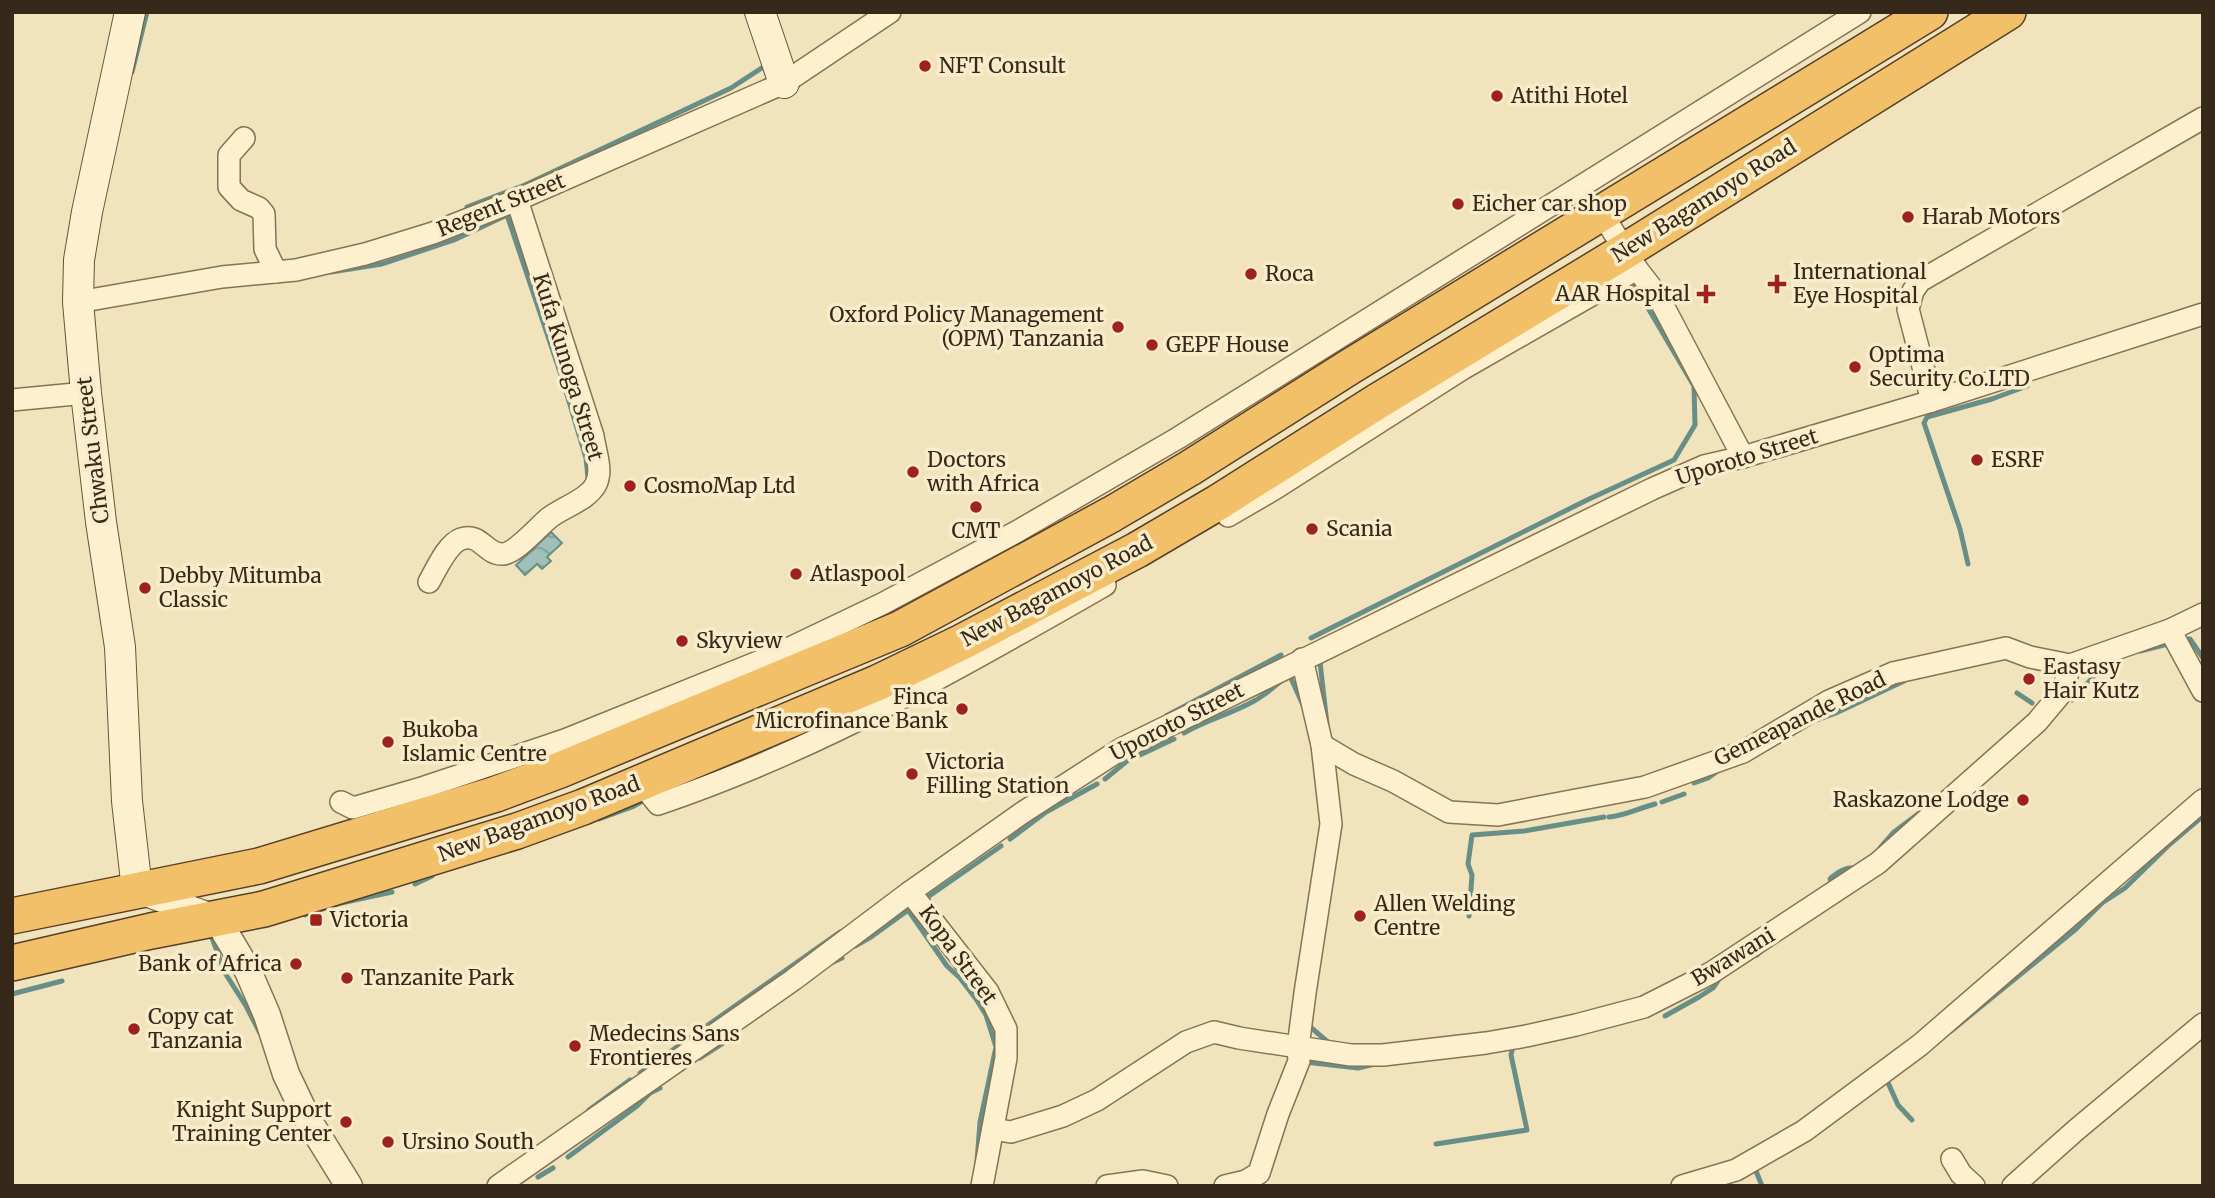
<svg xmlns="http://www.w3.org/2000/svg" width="2215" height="1198" font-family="Merriweather,serif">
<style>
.water{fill:url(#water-waves);stroke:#678f87;stroke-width:2}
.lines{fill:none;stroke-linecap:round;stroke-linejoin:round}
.stream{stroke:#678f87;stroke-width:5}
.minor-casing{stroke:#897254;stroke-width:24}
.tertiary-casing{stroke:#897254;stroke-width:29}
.secondary-casing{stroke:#6b5337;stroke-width:32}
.trunk-casing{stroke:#563f29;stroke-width:38}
.minor{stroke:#fcf0ce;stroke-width:21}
.tertiary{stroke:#fcf0ce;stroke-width:26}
.secondary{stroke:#fcf0ce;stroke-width:30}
.trunk{stroke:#f1c068;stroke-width:35}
.poi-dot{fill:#9d221f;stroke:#f8eccb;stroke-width:2.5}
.labels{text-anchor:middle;stroke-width:7;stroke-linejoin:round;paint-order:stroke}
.poi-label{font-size:21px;fill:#37291a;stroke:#f8eccb;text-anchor:start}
.street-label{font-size:21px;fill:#37291a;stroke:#f8eccb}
</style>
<defs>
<pattern id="water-waves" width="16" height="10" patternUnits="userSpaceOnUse" patternTransform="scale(1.75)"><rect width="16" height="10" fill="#a0c1b9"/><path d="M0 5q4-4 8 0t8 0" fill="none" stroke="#839d96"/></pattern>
</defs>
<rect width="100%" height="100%" fill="#f1e3bb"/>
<path class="water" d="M 551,532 L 562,543 L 547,557 L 551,561 L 542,569 L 537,564 L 525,575 L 516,565 Z"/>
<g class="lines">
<g class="stream">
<path d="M 132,72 L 147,12"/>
<path d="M 467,207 L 525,185 L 731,88 L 768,64"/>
<path d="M 331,272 L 382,264 L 454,240 L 507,215 L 562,378 L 586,458 L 588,478"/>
<path d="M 1968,564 L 1960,529 L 1924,423 L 1927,417 L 1992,399 L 2027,386"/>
<path d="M 1311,638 L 1587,500 L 1674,460 L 1695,425 L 1694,386 L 1632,281"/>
<path d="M 2187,639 L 2190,639 L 2203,658"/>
<path d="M 2140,651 L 2168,644"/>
<path d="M 1320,662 L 1327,724"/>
<path d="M 2017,693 L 2032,703"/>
<path d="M 2072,700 L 2097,673 L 2114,660"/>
<path d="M 1166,716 L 1281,655"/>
<path d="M 1814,721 L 1836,713 L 1904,681"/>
<path d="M 1184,733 C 1206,720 1231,714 1254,701 C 1267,694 1278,684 1289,674 L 1303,705"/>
<path d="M 1105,779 L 1127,761 L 1174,739"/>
<path d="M 1694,783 L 1708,778 L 1719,770"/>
<path d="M 1662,802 L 1684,794"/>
<path d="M 1609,817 C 1625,816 1639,808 1655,804"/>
<path d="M 599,819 L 632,807 L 648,798"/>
<path d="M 1010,839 L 1046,812 L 1097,784"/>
<path d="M 1880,848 L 1894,832 L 1922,811"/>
<path d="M 415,884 L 432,876"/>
<path d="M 1830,886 L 1833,884 L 1830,879 L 1832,877 C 1840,871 1846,867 1856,868"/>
<path d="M 922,901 L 1001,846"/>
<path d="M 908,910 L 947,966 L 960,978 L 976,999 L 986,1015 L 996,1047 L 980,1122 L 977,1162"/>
<path d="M 305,915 L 341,903 L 392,892"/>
<path d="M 1469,916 L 1472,875 L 1468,864 L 1472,835 L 1524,831 L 1604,817"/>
<path d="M 212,938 L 225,973 L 246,1006 L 260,1033"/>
<path d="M 855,946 L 871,937 L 911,908"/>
<path d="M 1757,955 L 1767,946"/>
<path d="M 829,964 L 842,958"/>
<path d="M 12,994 L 62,981"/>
<path d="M 1665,1016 L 1699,997 L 1713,988 L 1719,979"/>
<path d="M 1308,1025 L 1329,1043"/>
<path d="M 1951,1031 L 2076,929 L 2102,903 L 2125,888 L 2170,844 L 2203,816"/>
<path d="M 700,1058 L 722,1044 L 728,1036"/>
<path d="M 1305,1062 L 1358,1068 L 1375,1064"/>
<path d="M 640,1073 L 840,932"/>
<path d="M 1885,1076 L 1898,1105 L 1912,1120"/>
<path d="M 589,1110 L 630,1080"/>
<path d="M 1436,1144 L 1527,1130 L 1511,1055 L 1513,1046"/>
<path d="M 568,1157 L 637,1106 L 650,1093 L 660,1088"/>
<path d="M 1754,1166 L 1762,1186"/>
<path d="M 538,1177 L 553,1168"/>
</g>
<defs>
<g id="minor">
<path d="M 244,138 L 229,155 L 229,187 L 241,200 L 259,208 L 264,214 L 265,249 L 276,272"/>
<path d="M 1602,214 L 1637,269 L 1658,296 L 1743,457"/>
<path d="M 78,302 L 222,277 L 296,270 L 365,254 L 433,233 L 517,200 L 784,83 L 890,12"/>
<path d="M 12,400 L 86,393"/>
<path d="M 1932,401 L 1908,309 L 1913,291 L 1920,281 L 2203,118"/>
<path d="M 1228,516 L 1276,488 L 1464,368 L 1637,269"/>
<path d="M 429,582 C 436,570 447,544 461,539 C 481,532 485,555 503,554 C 516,553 538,527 549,518 C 563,507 588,500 596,484 C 603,470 595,451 593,436 L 517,200"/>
<path d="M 2170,630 L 2203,691"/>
<path d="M 1322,745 L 1354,764 L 1393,781 L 1449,812 L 1498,815 L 1645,787 L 1743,752 L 1829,701 L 1893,673 L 2006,648 L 2030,657 L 2070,665 L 2170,630 L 2203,614"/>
<path d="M 641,783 L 658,804 C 816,751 962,667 1105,585"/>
<path d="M 341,802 L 353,808 L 425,787 L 565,740 L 773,656 L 882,604 L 1018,531 L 1178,438 L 1860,12"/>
<path d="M 910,892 L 988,992 L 1006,1029 L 1006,1058 L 982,1186"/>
<path d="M 993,1129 L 1011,1132 L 1063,1116 L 1097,1100 L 1186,1042 L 1214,1032 L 1239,1038 L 1298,1047 L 1351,1055 L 1383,1055 L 1486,1043 L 1526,1036 L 1576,1025 L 1644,1007 L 1711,973 L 1878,863 L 2037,722 L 2063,691 L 2070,665"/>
<path d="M 1952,1159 L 1961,1174 L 1974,1186"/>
<path d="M 498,1186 L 793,980 L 910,892 L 1022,813 L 1121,749 L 1652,489 L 1704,466 L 1743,457 L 1932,401 L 2203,314"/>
<path d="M 1107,1186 L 1143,1181 L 1167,1186"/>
<path d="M 1225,1186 L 1246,1181 L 1259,1173 L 1278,1114 L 1299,1061 L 1298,1047 L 1305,993 L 1331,824 L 1322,745 L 1302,659"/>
<path d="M 1682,1186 L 1736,1170 L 1804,1131 L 1920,1045 L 2203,800"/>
<path d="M 2013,1186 L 2076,1130 L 2203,1024"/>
</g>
<path id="tertiary" d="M 138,890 L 217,919 L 248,971 L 267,1015 L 286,1074 L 307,1118 L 349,1186"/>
<g id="secondary">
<path d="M 130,12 L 87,212 L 79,260 L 78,302 L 86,393 L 101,522 L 120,647 L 127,801 L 137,890"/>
<path d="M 760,12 L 784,83"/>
</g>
<g id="trunk">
<path d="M 12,916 L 259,866 L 496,794 L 560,770 L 900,629 L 1112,514 L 1190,468 L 1351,366 L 1930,12"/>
<path d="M 12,963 L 151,931 L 264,909 L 517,831 L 583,807 L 877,683 L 962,642 L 1137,550 L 1217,503 L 1378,401 L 1625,251 L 2008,12"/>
</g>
</defs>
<use href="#minor" class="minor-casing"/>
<use href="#tertiary" class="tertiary-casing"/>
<use href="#secondary" class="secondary-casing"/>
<use href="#trunk" class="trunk-casing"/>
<use href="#minor" class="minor"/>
<use href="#tertiary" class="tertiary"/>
<use href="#secondary" class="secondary"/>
<use href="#trunk" class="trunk"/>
</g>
<g class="poi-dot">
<circle cx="925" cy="66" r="7"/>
<circle cx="1497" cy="96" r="7"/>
<circle cx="1458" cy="204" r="7"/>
<circle cx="1908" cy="217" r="7"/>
<circle cx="1251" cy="274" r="7"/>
<path d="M1773.5 273.5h7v7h7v7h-7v7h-7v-7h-7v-7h7z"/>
<path d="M1702.5 283.5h7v7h7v7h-7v7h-7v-7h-7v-7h7z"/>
<circle cx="1118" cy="327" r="7"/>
<circle cx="1152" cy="345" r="7"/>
<circle cx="1855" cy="367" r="7"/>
<circle cx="1977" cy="460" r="7"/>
<circle cx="913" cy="472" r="7"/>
<circle cx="630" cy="486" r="7"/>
<circle cx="976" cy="507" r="7"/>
<circle cx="1312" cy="529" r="7"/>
<circle cx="796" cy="574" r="7"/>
<circle cx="145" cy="588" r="7"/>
<circle cx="682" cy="641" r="7"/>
<circle cx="2029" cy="679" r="7"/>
<circle cx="962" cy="709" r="7"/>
<circle cx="388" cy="742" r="7"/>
<circle cx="912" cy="774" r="7"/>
<circle cx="2023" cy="800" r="7"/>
<circle cx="1360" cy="916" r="7"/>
<rect x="309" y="913" width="14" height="14" rx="3.5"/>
<circle cx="296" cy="964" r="7"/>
<circle cx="347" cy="978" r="7"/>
<circle cx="134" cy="1029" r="7"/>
<circle cx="575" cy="1046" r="7"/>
<circle cx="346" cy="1122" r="7"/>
<circle cx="388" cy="1142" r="7"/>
</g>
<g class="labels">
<g class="poi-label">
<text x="939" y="73">NFT Consult</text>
<text x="1511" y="103">Atithi Hotel</text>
<text x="1472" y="211">Eicher car shop</text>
<text x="1922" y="224">Harab Motors</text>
<text x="1793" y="279">International<tspan x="1793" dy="24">Eye Hospital</tspan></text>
<text x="1265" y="281">Roca</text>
<text x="1690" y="301" text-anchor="end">AAR Hospital</text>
<text x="1104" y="322" text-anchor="end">Oxford Policy Management<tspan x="1104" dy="24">(OPM) Tanzania</tspan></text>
<text x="1166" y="352">GEPF House</text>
<text x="1869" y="362">Optima<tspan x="1869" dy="24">Security Co.LTD</tspan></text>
<text x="927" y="467">Doctors<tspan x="927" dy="24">with Africa</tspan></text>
<text x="1991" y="467">ESRF</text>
<text x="644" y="493">CosmoMap Ltd</text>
<text x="1326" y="536">Scania</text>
<text x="976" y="538" text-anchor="middle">CMT</text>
<text x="810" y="581">Atlaspool</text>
<text x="159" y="583">Debby Mitumba<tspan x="159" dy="24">Classic</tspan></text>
<text x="696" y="648">Skyview</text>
<text x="2043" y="674">Eastasy<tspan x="2043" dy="24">Hair Kutz</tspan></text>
<text x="948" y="704" text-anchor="end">Finca<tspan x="948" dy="24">Microfinance Bank</tspan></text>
<text x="402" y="737">Bukoba<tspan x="402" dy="24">Islamic Centre</tspan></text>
<text x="926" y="769">Victoria<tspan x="926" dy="24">Filling Station</tspan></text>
<text x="2009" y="807" text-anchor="end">Raskazone Lodge</text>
<text x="1374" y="911">Allen Welding<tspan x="1374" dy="24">Centre</tspan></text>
<text x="330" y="927">Victoria</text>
<text x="282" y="971" text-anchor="end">Bank of Africa</text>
<text x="361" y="985">Tanzanite Park</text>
<text x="148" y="1024">Copy cat<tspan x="148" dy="24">Tanzania</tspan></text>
<text x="589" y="1041">Medecins Sans<tspan x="589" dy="24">Frontieres</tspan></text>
<text x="332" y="1117" text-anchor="end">Knight Support<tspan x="332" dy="24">Training Center</tspan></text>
<text x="402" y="1149">Ursino South</text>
</g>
<g class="street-label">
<text transform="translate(1704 201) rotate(-32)" y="7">New Bagamoyo Road</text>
<text transform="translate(501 205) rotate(-22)" y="7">Regent Street</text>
<text transform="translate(568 367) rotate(73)" y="7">Kufa Kunoga Street</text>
<text transform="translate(93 450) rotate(-97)" y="7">Chwaku Street</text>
<text transform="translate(1747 457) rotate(-17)" y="7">Uporoto Street</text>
<text transform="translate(1057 591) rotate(-28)" y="7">New Bagamoyo Road</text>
<text transform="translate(1800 719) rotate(-26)" y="7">Gemeapande Road</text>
<text transform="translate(1177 722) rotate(-27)" y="7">Uporoto Street</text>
<text transform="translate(539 819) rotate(-20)" y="7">New Bagamoyo Road</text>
<text transform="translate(958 955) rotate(54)" y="7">Kopa Street</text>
<text transform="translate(1733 957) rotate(-31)" y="7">Bwawani</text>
</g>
</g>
<rect width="2215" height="1198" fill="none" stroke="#37291a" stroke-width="28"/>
</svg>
